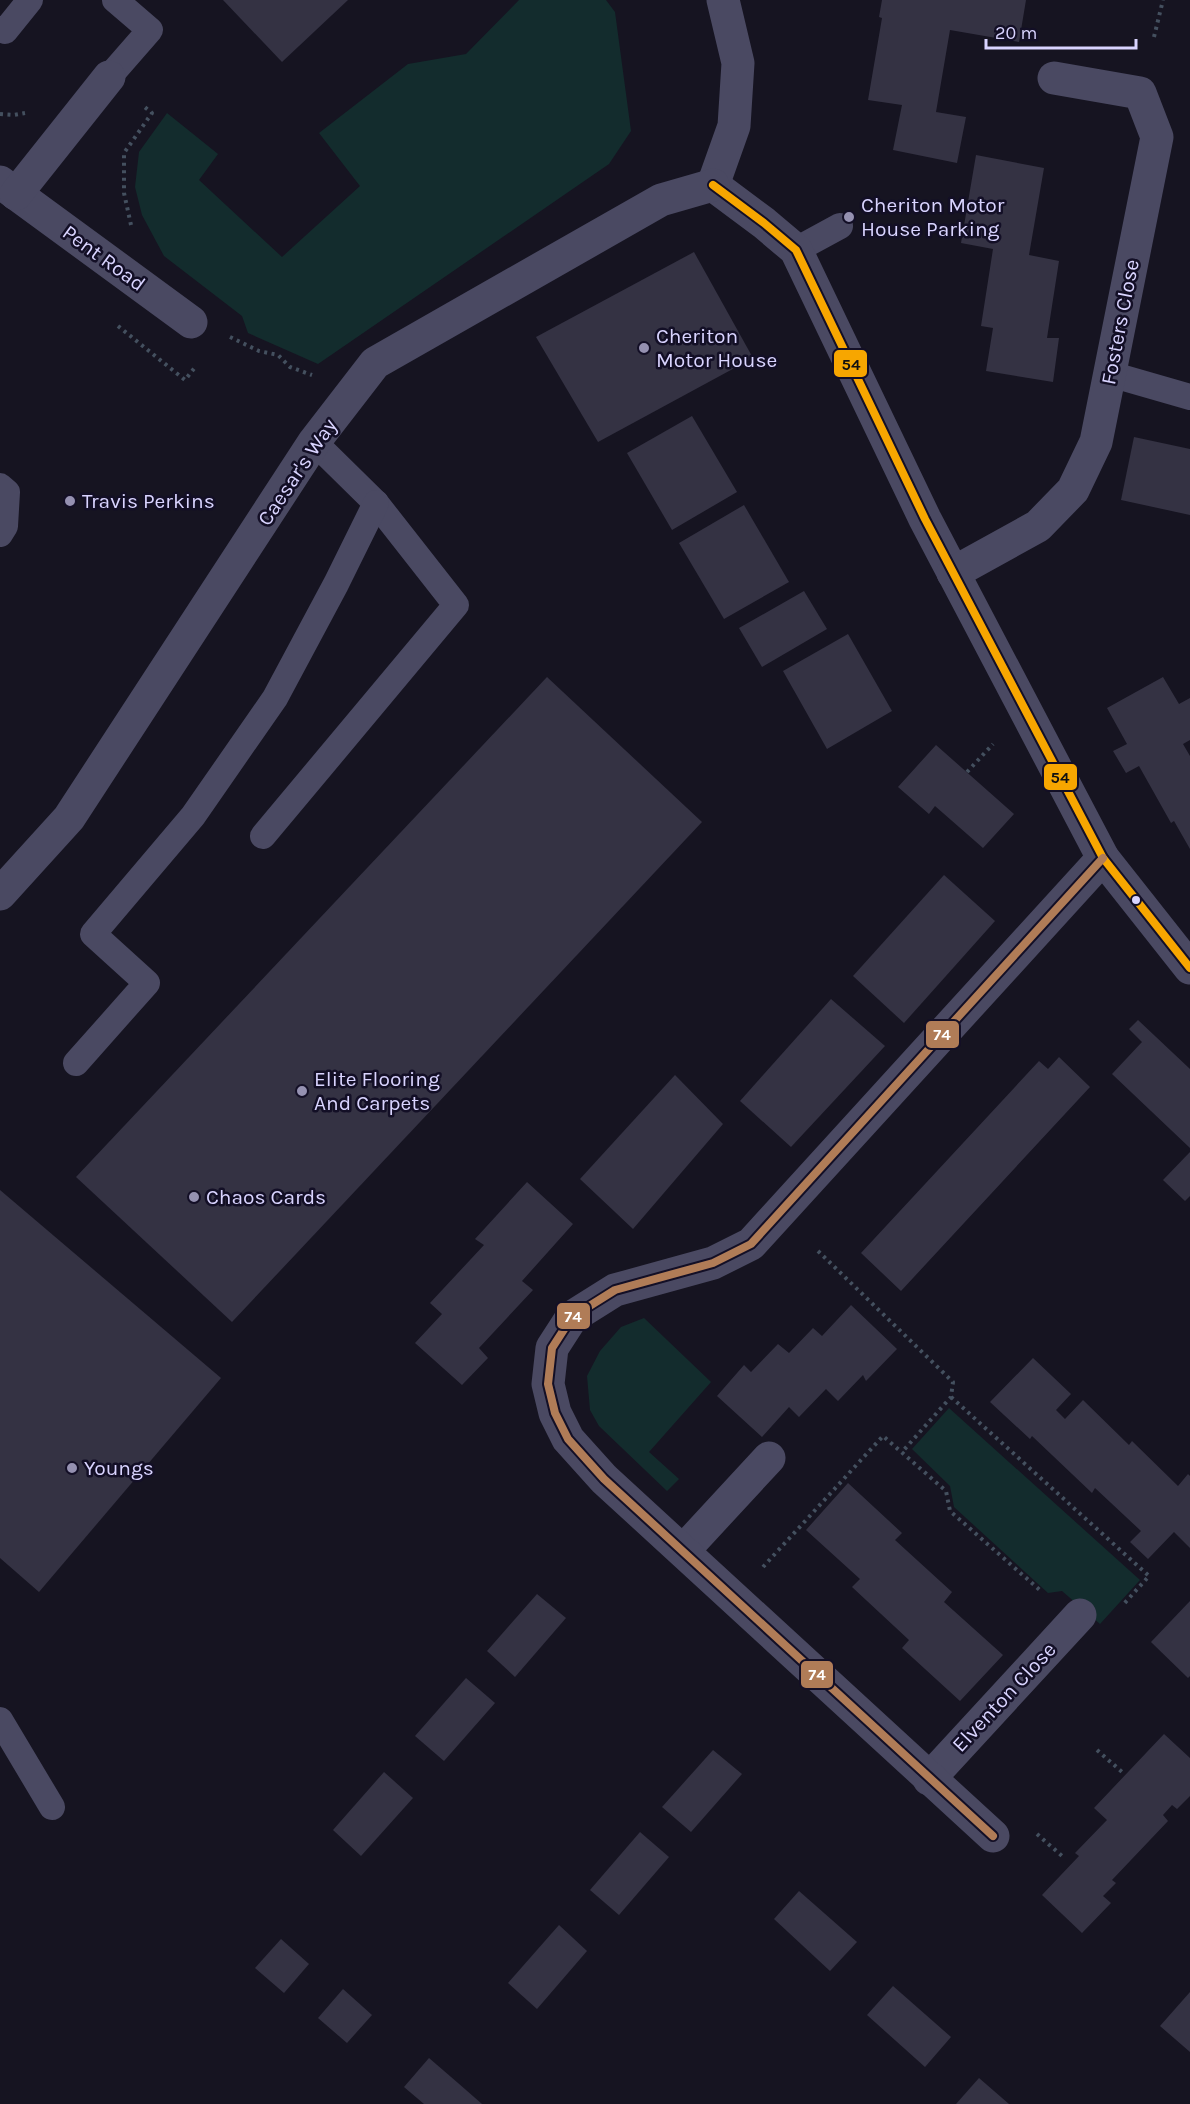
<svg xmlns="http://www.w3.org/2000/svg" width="1190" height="2104" font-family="Karla,sans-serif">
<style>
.green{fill:#132c2d}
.building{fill:#343243}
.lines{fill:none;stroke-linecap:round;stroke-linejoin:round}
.path{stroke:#44505f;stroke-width:4;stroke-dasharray:3 4.5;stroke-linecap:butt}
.service{stroke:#4a4962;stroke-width:26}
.minor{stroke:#4a4962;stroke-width:33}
.bus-1-casing{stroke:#130f26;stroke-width:12}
.bus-2-casing{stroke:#130f26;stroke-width:12}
.bus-1{stroke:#f7a600;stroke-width:8}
.bus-2{stroke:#b07c57;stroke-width:8}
.poi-dot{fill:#9591b1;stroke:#130f26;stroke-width:2}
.bus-dot{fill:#d9d4ff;stroke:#130f26;stroke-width:2}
.labels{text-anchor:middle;stroke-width:5;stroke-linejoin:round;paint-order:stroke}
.poi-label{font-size:21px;fill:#d9d4ff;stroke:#130f26;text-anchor:start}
.street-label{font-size:21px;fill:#d9d4ff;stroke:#130f26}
.line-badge{stroke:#130f26;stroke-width:2}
.badge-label{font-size:16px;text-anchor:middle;font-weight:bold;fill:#fff}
.pale-badge-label{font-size:16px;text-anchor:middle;font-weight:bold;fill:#111}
</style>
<rect width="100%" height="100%" fill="#161421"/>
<g class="green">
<path d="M 519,0 L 606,0 L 615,12 L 631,131 L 609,164 L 318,364 L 248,333 L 242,316 L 164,256 L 142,215 L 135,187 L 139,152 L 167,113 L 218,154 L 199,180 L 282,257 L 360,186 L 319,133 L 408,64 L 466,54 Z"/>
<path d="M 644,1318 L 711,1382 L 649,1452 L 679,1479 L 667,1491 L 599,1426 L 590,1410 L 587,1376 L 600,1351 L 621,1327 Z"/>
<path d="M 949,1408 L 1140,1580 L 1100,1624 L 1062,1591 L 1048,1593 L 954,1507 L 950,1486 L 912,1449 Z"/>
</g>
<g class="building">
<path d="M 223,0 L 348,0 L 282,62 Z"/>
<path d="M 882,0 L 1026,0 L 1019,42 L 950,30 L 936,112 L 966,117 L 957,163 L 893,150 L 902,105 L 868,100 L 882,18 L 879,17 Z"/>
<path d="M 976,155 L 1044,168 L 1029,255 L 1059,261 L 1047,338 L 1059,338 L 1053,382 L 986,371 L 993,328 L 981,326 L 993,249 L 961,243 Z"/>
<path d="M 694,252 L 753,358 L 598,442 L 536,337 Z"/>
<path d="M 692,416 L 737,492 L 672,530 L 627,453 Z"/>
<path d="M 1134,437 L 1190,449 L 1190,515 L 1121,500 Z"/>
<path d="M 744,505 L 789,582 L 724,619 L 679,543 Z"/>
<path d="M 804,591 L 827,629 L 762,667 L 739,628 Z"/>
<path d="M 848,634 L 892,711 L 827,749 L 783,671 Z"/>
<path d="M 547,677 L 702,822 L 232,1322 L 76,1177 Z"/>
<path d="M 1163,677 L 1179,704 L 1190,698 L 1190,740 L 1183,744 L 1190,756 L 1190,849 L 1174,821 L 1171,823 L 1139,766 L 1126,773 L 1113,751 L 1127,744 L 1107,708 Z"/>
<path d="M 936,745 L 1014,814 L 983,848 L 935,806 L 929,814 L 898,787 Z"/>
<path d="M 944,875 L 995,921 L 904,1023 L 853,976 Z"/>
<path d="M 831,999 L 885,1046 L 791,1147 L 740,1101 Z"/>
<path d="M 1138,1020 L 1190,1069 L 1190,1148 L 1112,1074 L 1142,1042 L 1129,1029 Z"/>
<path d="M 1059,1057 L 1090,1087 L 901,1291 L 861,1253 L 1039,1061 L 1048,1069 Z"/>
<path d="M 675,1075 L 723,1124 L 633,1229 L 580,1179 Z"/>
<path d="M 1190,1152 L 1190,1196 L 1185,1201 L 1163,1180 Z"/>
<path d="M 527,1182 L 573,1224 L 522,1281 L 533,1290 L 479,1348 L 488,1358 L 462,1385 L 415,1343 L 442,1314 L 430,1303 L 484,1245 L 475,1239 Z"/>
<path d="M 0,1190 L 221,1378 L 39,1592 L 0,1558 Z"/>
<path d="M 851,1305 L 897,1349 L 866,1381 L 863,1375 L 838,1401 L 826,1389 L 799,1417 L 789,1407 L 762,1437 L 717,1396 L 744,1365 L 751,1372 L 778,1344 L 789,1353 L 813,1328 L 822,1336 Z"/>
<path d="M 1033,1358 L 1071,1394 L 1056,1410 L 1065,1419 L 1083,1400 L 1129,1445 L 1132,1441 L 1178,1486 L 1188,1474 L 1190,1476 L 1190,1548 L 1174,1532 L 1148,1559 L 1130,1542 L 1141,1531 L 1095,1488 L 1092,1493 L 1032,1436 L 1030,1439 L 990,1402 Z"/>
<path d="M 848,1483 L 902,1533 L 895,1540 L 952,1592 L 944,1602 L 1003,1655 L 960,1701 L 902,1648 L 909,1640 L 852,1587 L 860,1579 L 806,1530 Z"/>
<path d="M 537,1594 L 566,1618 L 515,1677 L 487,1651 Z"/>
<path d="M 1190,1601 L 1190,1676 L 1188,1678 L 1151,1642 Z"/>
<path d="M 466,1678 L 495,1703 L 444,1761 L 415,1736 Z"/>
<path d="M 1164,1734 L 1190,1758 L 1190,1796 L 1177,1809 L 1172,1805 L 1163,1815 L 1168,1821 L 1112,1880 L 1116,1883 L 1103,1896 L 1111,1903 L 1082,1933 L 1042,1895 L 1079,1856 L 1075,1853 L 1107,1820 L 1094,1808 Z"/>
<path d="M 713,1750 L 742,1774 L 691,1832 L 662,1807 Z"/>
<path d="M 384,1772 L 413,1798 L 361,1856 L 333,1830 Z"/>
<path d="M 640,1832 L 669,1857 L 619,1915 L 590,1890 Z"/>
<path d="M 799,1891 L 857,1942 L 830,1971 L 774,1919 Z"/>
<path d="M 559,1925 L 587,1951 L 537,2009 L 508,1983 Z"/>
<path d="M 281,1939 L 309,1964 L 284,1993 L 255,1968 Z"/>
<path d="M 893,1986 L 951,2037 L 925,2067 L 867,2015 Z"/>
<path d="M 343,1989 L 372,2015 L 347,2043 L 318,2018 Z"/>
<path d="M 1190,1992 L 1190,2052 L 1160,2026 Z"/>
<path d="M 429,2058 L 458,2083 L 482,2104 L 424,2104 L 404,2087 Z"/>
<path d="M 979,2078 L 1009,2104 L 956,2104 Z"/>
</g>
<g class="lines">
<g class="path">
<path d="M 1154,37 L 1163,0"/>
<path d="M 0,114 L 14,115 L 25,113"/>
<path d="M 131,225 L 124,193 L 124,153 L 152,113 L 142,105"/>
<path d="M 118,326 L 185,380 L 196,366"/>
<path d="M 230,337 L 259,351 L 278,355 L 290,367 L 312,375"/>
<path d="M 967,772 L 993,744"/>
<path d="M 818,1251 L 953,1382 L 951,1397 L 902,1452"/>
<path d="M 951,1397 L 1149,1576 L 1122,1606"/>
<path d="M 763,1567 L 883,1436 L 946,1491 L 950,1511 L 1042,1592"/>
<path d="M 1097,1750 L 1122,1772"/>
<path d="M 1037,1834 L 1062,1856"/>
</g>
<g class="service">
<path d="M 0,29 L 5,31 L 30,0"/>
<path d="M 109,77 L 150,30 L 115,0"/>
<path d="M 796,250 L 840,226"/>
<path d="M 1110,374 L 1190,397"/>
<path d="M 0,486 L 7,492 L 5,526 L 0,534"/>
<path d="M 263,836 L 456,605 L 376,503 L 314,442"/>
<path d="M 76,1063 L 147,983 L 93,934 L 193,816 L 275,698 L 336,584 L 376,503"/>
<path d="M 0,1720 L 52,1807"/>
</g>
<g class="minor">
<path d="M 0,182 L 191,322"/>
<path d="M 713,185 L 764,223 L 796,250 L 925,519 L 1103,858 L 1190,968"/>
<path d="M 713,185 L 734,126 L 738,63 L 723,0"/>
<path d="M 16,194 L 109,77"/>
<path d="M 953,573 L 1038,526 L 1073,490 L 1096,442 L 1157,137 L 1140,93 L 1054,78"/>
<path d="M 0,894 L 69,818 L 314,442 L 375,363 L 661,200 L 713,185"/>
<path d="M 683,1551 L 769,1458"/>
<path d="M 929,1779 L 1080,1615"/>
<path d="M 993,1836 L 604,1479 L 568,1439 L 555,1413 L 548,1384 L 552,1348 L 572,1317 L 615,1290 L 713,1263 L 751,1244 L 1103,858"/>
</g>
<defs>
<path id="bus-1" d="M 713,185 L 764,223 L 796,250 L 925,519 L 1103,858 L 1190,968"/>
<path id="bus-2" d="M 993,1836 L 604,1479 L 568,1439 L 555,1413 L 548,1384 L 552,1348 L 572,1317 L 615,1290 L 713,1263 L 751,1244 L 1103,858"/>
</defs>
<use href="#bus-1" class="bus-1-casing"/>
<use href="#bus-2" class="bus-2-casing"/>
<use href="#bus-1" class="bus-1"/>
<use href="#bus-2" class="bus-2"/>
</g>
<g class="poi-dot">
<circle cx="849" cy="217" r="6"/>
<circle cx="644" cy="348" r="6"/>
<circle cx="70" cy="501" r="6"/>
<circle cx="302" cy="1091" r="6"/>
<circle cx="194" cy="1197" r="6"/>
<circle cx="72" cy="1468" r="6"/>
</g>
<circle class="bus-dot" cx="1136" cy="900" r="5"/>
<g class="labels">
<g class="poi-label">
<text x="861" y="212">Cheriton Motor<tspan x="861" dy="24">House Parking</tspan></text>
<text x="656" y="343">Cheriton<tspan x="656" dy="24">Motor House</tspan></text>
<text x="82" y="508">Travis Perkins</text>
<text x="314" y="1086">Elite Flooring<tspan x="314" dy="24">And Carpets</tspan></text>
<text x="206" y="1204">Chaos Cards</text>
<text x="84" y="1475">Youngs</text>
</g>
<g class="street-label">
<text transform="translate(104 258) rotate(36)" y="7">Pent Road</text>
<text transform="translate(1120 322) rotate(-79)" y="7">Fosters Close</text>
<text transform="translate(297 472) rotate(-56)" y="7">Caesar's Way</text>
<text transform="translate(1004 1697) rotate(-47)" y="7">Elventon Close</text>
</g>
</g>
<g class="line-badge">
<rect x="833" y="349" width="35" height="29" rx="6" fill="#f7a600"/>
<rect x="1043" y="763" width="35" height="28" rx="6" fill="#f7a600"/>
<rect x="925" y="1020" width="35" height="29" rx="6" fill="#b07c57"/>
<rect x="556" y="1302" width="35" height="28" rx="6" fill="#b07c57"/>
<rect x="800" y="1660" width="34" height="29" rx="6" fill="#b07c57"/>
</g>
<g class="badge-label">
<text x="942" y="1040">74</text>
<text x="573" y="1322">74</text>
<text x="817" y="1680">74</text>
</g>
<g class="pale-badge-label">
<text x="851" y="370">54</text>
<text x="1060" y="783">54</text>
</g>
<path d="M986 39v9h150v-9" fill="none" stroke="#d9d4ff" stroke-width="3"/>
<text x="995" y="39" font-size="18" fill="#d9d4ff" stroke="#130f26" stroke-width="4.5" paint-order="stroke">20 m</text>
</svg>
